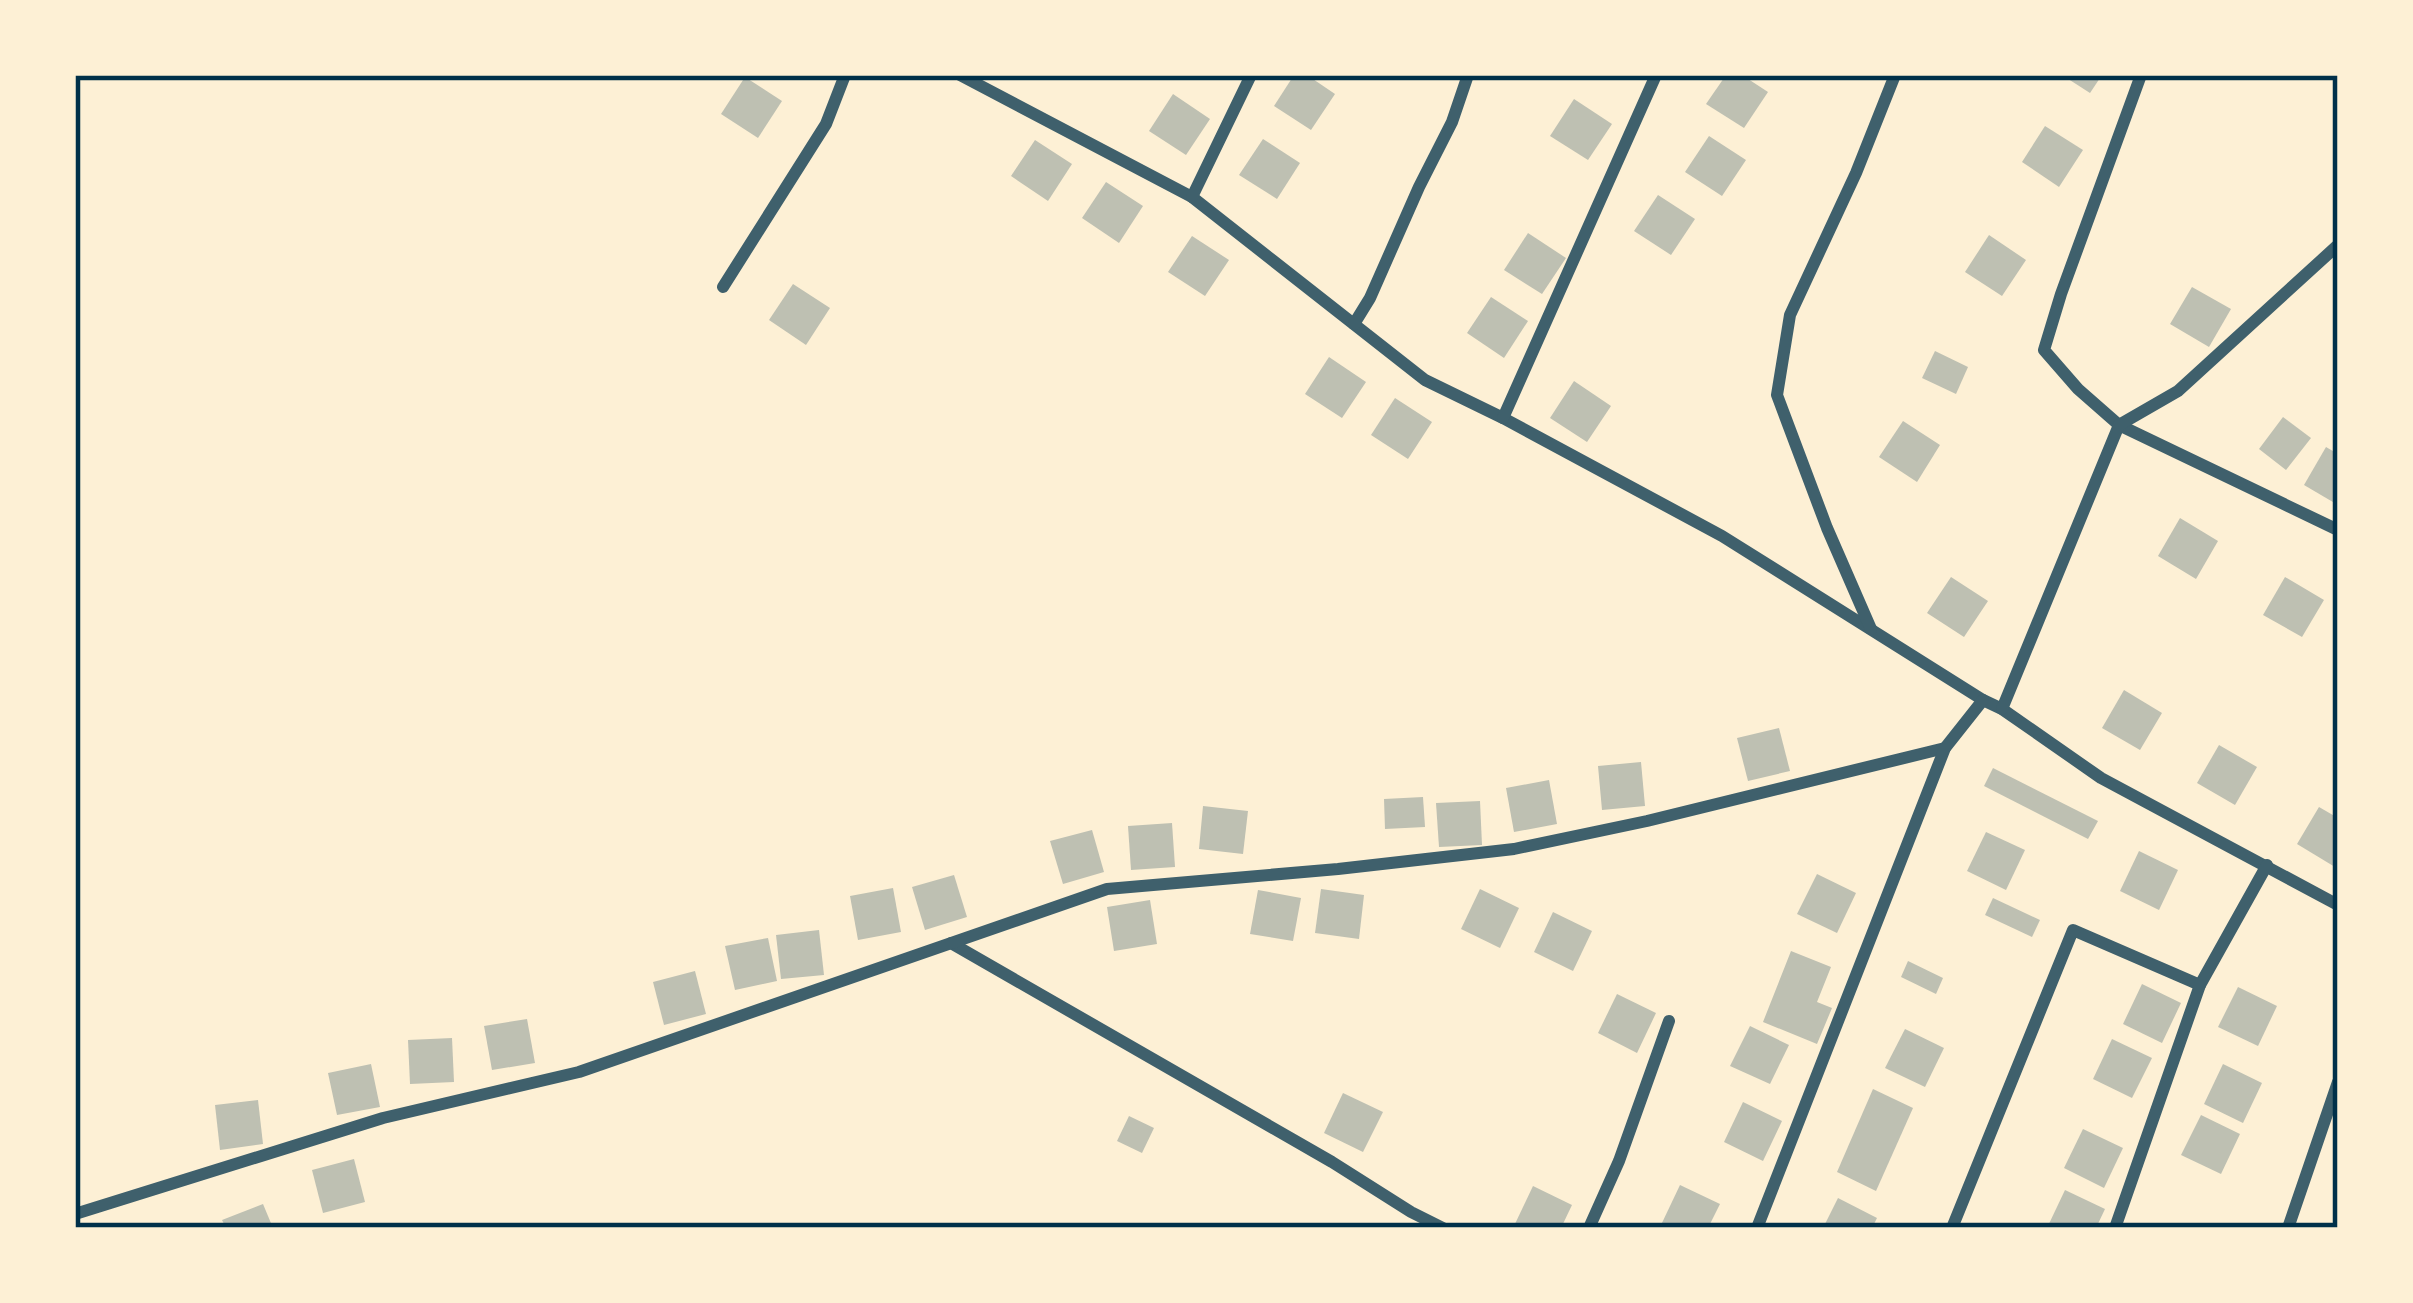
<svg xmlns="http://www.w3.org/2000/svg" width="2413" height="1303" font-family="Arial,sans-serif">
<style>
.building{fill:#bec0b2}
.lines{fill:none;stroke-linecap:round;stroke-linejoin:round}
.minor{stroke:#3f606c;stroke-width:12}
.neatline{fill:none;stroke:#003049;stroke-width:4.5}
</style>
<rect width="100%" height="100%" fill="#fdf0d5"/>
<g class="building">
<path d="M 1294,75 L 1307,75 L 1335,94 L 1311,130 L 1274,106 Z"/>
<path d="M 1726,75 L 1742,75 L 1768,92 L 1744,128 L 1706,104 Z"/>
<path d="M 2062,75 L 2102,75 L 2090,93 Z"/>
<path d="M 745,77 L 782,101 L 758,138 L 721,114 Z"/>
<path d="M 1173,94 L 1210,119 L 1186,155 L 1149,131 Z"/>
<path d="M 1574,99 L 1612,124 L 1588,160 L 1550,136 Z"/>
<path d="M 2045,126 L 2083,150 L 2059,187 L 2022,162 Z"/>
<path d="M 1709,136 L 1746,160 L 1722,196 L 1685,172 Z"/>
<path d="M 1263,139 L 1300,163 L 1277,199 L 1239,175 Z"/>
<path d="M 1035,140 L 1072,164 L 1048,201 L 1011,176 Z"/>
<path d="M 1106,182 L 1143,206 L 1119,243 L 1082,218 Z"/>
<path d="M 1658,195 L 1695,219 L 1671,255 L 1634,231 Z"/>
<path d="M 1528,233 L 1566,258 L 1542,294 L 1504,270 Z"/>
<path d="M 1989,235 L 2026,260 L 2002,296 L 1965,272 Z"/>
<path d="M 1192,236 L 1229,260 L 1205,296 L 1168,272 Z"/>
<path d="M 793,284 L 830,308 L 806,345 L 769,320 Z"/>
<path d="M 2192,287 L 2231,309 L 2209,347 L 2170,324 Z"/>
<path d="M 1491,297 L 1528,321 L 1504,358 L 1467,333 Z"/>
<path d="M 1935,351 L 1968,367 L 1956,394 L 1922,378 Z"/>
<path d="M 1329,357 L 1366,382 L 1342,418 L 1305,394 Z"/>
<path d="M 1574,381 L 1611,406 L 1587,442 L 1550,418 Z"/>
<path d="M 1395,398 L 1432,422 L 1408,459 L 1371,435 Z"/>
<path d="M 2283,417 L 2311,438 L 2286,470 L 2259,449 Z"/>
<path d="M 1903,421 L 1940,445 L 1917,482 L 1879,457 Z"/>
<path d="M 2326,447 L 2338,454 L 2338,505 L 2304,485 Z"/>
<path d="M 2180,518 L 2218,541 L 2196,579 L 2158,556 Z"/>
<path d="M 1951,577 L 1988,601 L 1964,637 L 1927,613 Z"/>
<path d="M 2285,577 L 2324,600 L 2302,637 L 2263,615 Z"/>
<path d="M 2124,690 L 2162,713 L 2140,750 L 2102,728 Z"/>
<path d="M 1779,728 L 1790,771 L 1748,781 L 1737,738 Z"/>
<path d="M 2219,745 L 2257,767 L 2235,805 L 2197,783 Z"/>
<path d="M 1641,762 L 1645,806 L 1602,810 L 1598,766 Z"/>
<path d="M 1993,768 L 2098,821 L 2088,839 L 1984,786 Z"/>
<path d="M 1549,780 L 1557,824 L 1514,832 L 1506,788 Z"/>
<path d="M 1423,797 L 1425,827 L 1385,829 L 1384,799 Z"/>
<path d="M 1480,801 L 1482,845 L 1439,847 L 1436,803 Z"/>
<path d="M 1203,806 L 1248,811 L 1243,854 L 1199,849 Z"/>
<path d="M 2319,807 L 2338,818 L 2338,862 L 2335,867 L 2297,844 Z"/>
<path d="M 1172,823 L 1175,867 L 1131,870 L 1128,826 Z"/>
<path d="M 1092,830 L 1104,872 L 1063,884 L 1050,841 Z"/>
<path d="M 1986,832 L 2025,850 L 2006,890 L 1967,871 Z"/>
<path d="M 2139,851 L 2178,870 L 2159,910 L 2120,891 Z"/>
<path d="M 1817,874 L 1856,893 L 1837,933 L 1797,914 Z"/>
<path d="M 954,875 L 967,917 L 925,930 L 912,887 Z"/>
<path d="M 893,888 L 901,932 L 858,940 L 850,896 Z"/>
<path d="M 1321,889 L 1364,895 L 1359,939 L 1315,933 Z"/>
<path d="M 1480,889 L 1519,908 L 1500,948 L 1461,929 Z"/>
<path d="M 1258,890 L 1301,898 L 1293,941 L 1250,934 Z"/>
<path d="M 1993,898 L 2040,920 L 2032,937 L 1985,915 Z"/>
<path d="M 1150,900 L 1157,944 L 1114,951 L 1107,907 Z"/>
<path d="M 1553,912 L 1592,931 L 1573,971 L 1534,952 Z"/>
<path d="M 819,930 L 824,975 L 781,979 L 776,935 Z"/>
<path d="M 768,938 L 777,981 L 735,990 L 725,946 Z"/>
<path d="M 1791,951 L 1831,967 L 1817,1002 L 1832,1008 L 1817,1044 L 1763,1022 Z"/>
<path d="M 1908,961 L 1943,978 L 1936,994 L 1901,977 Z"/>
<path d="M 695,971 L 706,1014 L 664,1025 L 653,982 Z"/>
<path d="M 2142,984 L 2181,1003 L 2162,1043 L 2123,1024 Z"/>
<path d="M 2238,987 L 2277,1006 L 2258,1046 L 2218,1027 Z"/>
<path d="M 1617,994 L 1656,1013 L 1637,1053 L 1598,1033 Z"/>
<path d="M 527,1019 L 535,1063 L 492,1070 L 484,1026 Z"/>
<path d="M 1750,1026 L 1789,1045 L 1770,1084 L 1730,1066 Z"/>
<path d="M 1905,1029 L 1944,1048 L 1925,1087 L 1885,1068 Z"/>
<path d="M 452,1038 L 454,1082 L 410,1084 L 408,1040 Z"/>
<path d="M 2112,1039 L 2152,1058 L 2132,1098 L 2093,1079 Z"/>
<path d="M 371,1064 L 380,1107 L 337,1115 L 328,1073 Z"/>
<path d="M 2223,1064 L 2262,1083 L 2243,1123 L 2204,1104 Z"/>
<path d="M 1873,1089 L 1913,1108 L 1876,1191 L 1837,1172 Z"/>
<path d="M 1343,1093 L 1383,1112 L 1363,1152 L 1324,1133 Z"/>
<path d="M 258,1100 L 263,1144 L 220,1150 L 215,1105 Z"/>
<path d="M 1743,1102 L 1782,1121 L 1763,1161 L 1724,1142 Z"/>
<path d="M 2201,1115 L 2240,1134 L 2221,1174 L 2181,1155 Z"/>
<path d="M 1129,1116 L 1154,1128 L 1142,1153 L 1117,1141 Z"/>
<path d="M 2083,1129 L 2123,1148 L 2104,1188 L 2064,1168 Z"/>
<path d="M 354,1159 L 365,1202 L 323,1213 L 312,1170 Z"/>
<path d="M 1680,1185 L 1720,1204 L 1708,1228 L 1668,1228 L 1661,1225 Z"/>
<path d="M 1533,1186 L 1572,1205 L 1561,1228 L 1519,1228 L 1514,1226 Z"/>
<path d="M 2065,1190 L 2105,1209 L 2096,1228 L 2047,1228 Z"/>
<path d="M 1838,1198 L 1877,1218 L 1872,1228 L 1823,1228 Z"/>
<path d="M 263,1204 L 273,1228 L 226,1228 L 222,1220 Z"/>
</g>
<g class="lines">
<g class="minor">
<path d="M 960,75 L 1192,197 L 1425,380 L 1503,418 L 1722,536 L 1983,700 L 2002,709 L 2101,778 L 2338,905"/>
<path d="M 2141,75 L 2061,294 L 2044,350 L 2078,389 L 2119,425 L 2338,530"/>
<path d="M 1192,197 L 1251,75"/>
<path d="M 723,287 L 826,124 L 845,75"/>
<path d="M 1354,324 L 1370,298 L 1419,187 L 1452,122 L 1468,75"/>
<path d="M 1503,418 L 1656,75"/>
<path d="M 1871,629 L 1827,528 L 1777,395 L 1790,315 L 1856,173 L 1895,75"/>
<path d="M 2002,709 L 2119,425 L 2178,391 L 2338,245"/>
<path d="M 951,943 L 1332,1162 L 1411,1212 L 1443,1228"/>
<path d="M 75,1214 L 383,1118 L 579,1072 L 1107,889 L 1338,869 L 1514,849 L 1647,821 L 1945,748"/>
<path d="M 1589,1228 L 1619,1161 L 1669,1021"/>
<path d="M 1757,1228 L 1945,748 L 1983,700"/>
<path d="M 1952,1228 L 2073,930 L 2200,985"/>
<path d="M 2115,1228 L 2200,985 L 2267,865"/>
<path d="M 2288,1228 L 2338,1082"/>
</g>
</g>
<rect width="2413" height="1303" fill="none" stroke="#fdf0d5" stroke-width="156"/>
<rect x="78" y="78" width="2257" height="1147" class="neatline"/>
</svg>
